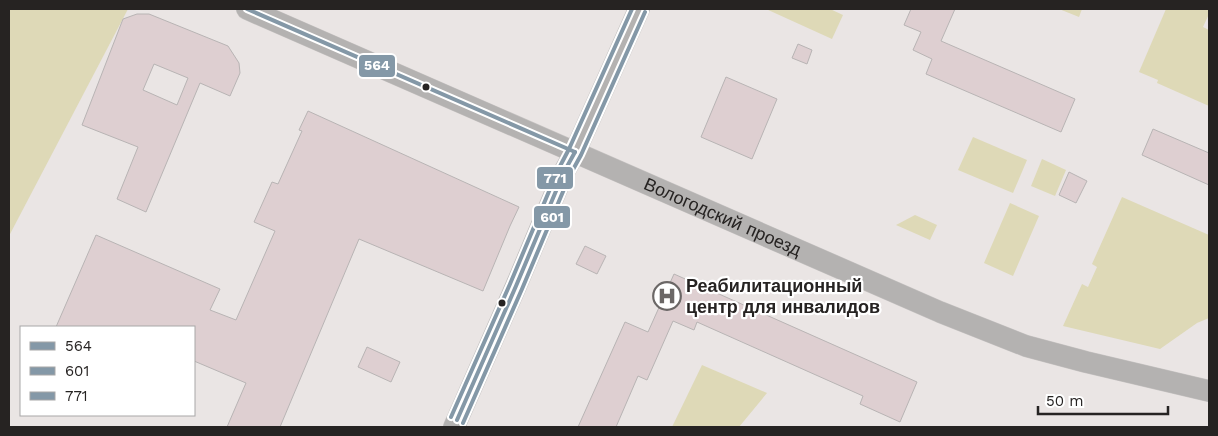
<svg xmlns="http://www.w3.org/2000/svg" width="1218" height="436" font-family="'Work Sans',sans-serif">
<style>
.green{fill:#ded9b7}
.building{fill:#decfd1;stroke:#b8b4b4;fill-rule:evenodd}
.lines{fill:none;stroke-linecap:round;stroke-linejoin:round}
.minor-casing{stroke:#c6c3c2;stroke-width:22}
.minor{stroke:#b4b2b1;stroke-width:21}
.bus-1-casing{stroke:#fff;stroke-width:8}
.bus-2-casing{stroke:#fff;stroke-width:8}
.bus-3-casing{stroke:#fff;stroke-width:8}
.bus-1{stroke:#8498a7;stroke-width:4}
.bus-2{stroke:#8498a7;stroke-width:4}
.bus-3{stroke:#8498a7;stroke-width:4}
.bus-dot{fill:#262322;stroke:#fff;stroke-width:2}
.labels{text-anchor:middle;stroke-width:4.5;stroke-linejoin:round;paint-order:stroke}
.street-label{font-size:18px;fill:#262322;stroke:#fff}
.poi-label{font-size:18px;font-weight:bold;fill:#262322;stroke:#fff;text-anchor:start}
.line-badge{stroke:#fff;stroke-width:2}
.badge-label{font-size:14px;text-anchor:middle;font-weight:bold;fill:#fff}
</style>
<rect width="100%" height="100%" fill="#eae5e4"/>
<g class="green">
<path d="M 9,9 L 128,9 L 9,236 Z"/>
<path d="M 766,9 L 830,9 L 843,15 L 832,39 Z"/>
<path d="M 1059,9 L 1082,9 L 1079,17 Z"/>
<path d="M 1166,9 L 1209,9 L 1209,14 L 1203,27 L 1209,30 L 1209,106 L 1157,83 L 1158,80 L 1139,72 Z"/>
<path d="M 973,137 L 1027,160 L 1013,193 L 958,170 Z"/>
<path d="M 1042,159 L 1066,170 L 1055,196 L 1031,186 Z"/>
<path d="M 1122,197 L 1209,235 L 1209,318 L 1197,323 L 1160,349 L 1063,326 L 1082,284 L 1088,287 L 1097,267 L 1092,264 Z"/>
<path d="M 1010,203 L 1039,216 L 1013,276 L 984,263 Z"/>
<path d="M 915,215 L 937,225 L 930,240 L 896,225 Z"/>
<path d="M 702,365 L 767,393 L 739,427 L 672,427 Z"/>
</g>
<g class="building">
<path d="M 911,9 L 955,9 L 941,41 L 1075,99 L 1061,132 L 926,74 L 932,59 L 913,50 L 921,32 L 904,25 Z"/>
<path d="M 137,14 L 149,14 L 228,46 L 239,63 L 240,73 L 230,96 L 200,83 L 146,212 L 117,199 L 138,147 L 82,125 L 123,19 ZM 154,64 L 188,78 L 177,105 L 143,90 Z"/>
<path d="M 798,44 L 812,50 L 807,64 L 792,58 Z"/>
<path d="M 726,77 L 777,99 L 752,159 L 701,137 Z"/>
<path d="M 308,111 L 519,207 L 510,226 L 483,291 L 359,239 L 280,427 L 227,427 L 246,383 L 194,361 L 194,327 L 56,327 L 96,235 L 220,289 L 210,310 L 236,320 L 275,231 L 254,222 L 272,182 L 278,184 L 302,131 L 299,130 Z"/>
<path d="M 1153,129 L 1209,153 L 1209,185 L 1142,155 Z"/>
<path d="M 1069,172 L 1087,181 L 1076,203 L 1059,195 Z"/>
<path d="M 585,246 L 606,256 L 597,274 L 576,264 Z"/>
<path d="M 674,274 L 917,382 L 900,422 L 860,404 L 863,396 L 697,322 L 694,330 L 673,321 L 647,380 L 638,376 L 616,427 L 578,427 L 625,322 L 648,332 Z"/>
<path d="M 367,347 L 400,362 L 391,382 L 358,367 Z"/>
</g>
<g class="lines">
<defs>
<g id="minor">
<path id="s1" d="M 247,9 L 940,312 L 1026,346 L 1086,362 L 1209,391"/>
<path d="M 454,427 L 516,286 L 564,172 L 575,152 L 639,9"/>
</g>
</defs>
<use href="#minor" class="minor-casing"/>
<use href="#minor" class="minor"/>
<defs>
<g id="bus-1">
<path d="M 247,9 L 575,152"/>
<path d="M 457,420 L 516,286 L 564,172 L 575,152"/>
</g>
<path id="bus-2" d="M 463,423 L 522,289 L 570,175 L 581,155 L 645,12"/>
<path id="bus-3" d="M 451,417 L 510,284 L 558,170 L 569,149 L 632,9"/>
</defs>
<use href="#bus-1" class="bus-1-casing"/>
<use href="#bus-2" class="bus-2-casing"/>
<use href="#bus-3" class="bus-3-casing"/>
<use href="#bus-1" class="bus-1"/>
<use href="#bus-2" class="bus-2"/>
<use href="#bus-3" class="bus-3"/>
</g>
<defs>
<symbol id="hospital-ring" viewBox="-11 -11 22 22"><circle r="9.5" fill="#fff" stroke="#6b6766" stroke-width="1.5"/><path d="M-5-5h3v3.5h4V-5h3V5h-3V1.5h-4V5h-3Z" fill="#6b6766"/></symbol>
</defs>
<g fill-rule="evenodd">
<use href="#hospital-ring" x="651" y="280" width="32" height="32"/>
</g>
<g class="bus-dot">
<circle cx="426" cy="87" r="4.5"/>
<circle cx="502" cy="303" r="4.5"/>
</g>
<g class="labels">
<g class="street-label">
<text dy="6" stroke="none"><textPath href="#s1" startOffset="519">Вологодский проезд</textPath></text>
</g>
<g class="poi-label">
<text x="686" y="292">Реабилитационный<tspan x="686" dy="21">центр для инвалидов</tspan></text>
</g>
</g>
<g class="line-badge">
<rect x="358" y="54" width="38" height="24" rx="5" fill="#8498a7"/>
<rect x="536" y="166" width="38" height="24" rx="5" fill="#8498a7"/>
<rect x="533" y="205" width="38" height="24" rx="5" fill="#8498a7"/>
</g>
<g class="badge-label">
<text x="377" y="70">564</text>
<text x="555" y="183">771</text>
<text x="552" y="222">601</text>
</g>
<rect width="1218" height="436" fill="none" stroke="#262322" stroke-width="20"/>
<rect x="20" y="326" width="175" height="90" fill="#ffffff" stroke="#a8a7a7"/>
<rect x="30" y="342" width="25" height="8" fill="#8498a7" stroke="#a8a7a7"/>
<text x="65" y="351" font-size="15" fill="#262322">564</text>
<rect x="30" y="367" width="25" height="8" fill="#8498a7" stroke="#a8a7a7"/>
<text x="65" y="376" font-size="15" fill="#262322">601</text>
<rect x="30" y="392" width="25" height="8" fill="#8498a7" stroke="#a8a7a7"/>
<text x="65" y="401" font-size="15" fill="#262322">771</text>
<path d="M1038 406v8h130v-8" fill="none" stroke="#262322" stroke-width="2.5"/>
<text x="1046" y="406" font-size="15" fill="#262322" stroke="#ffffff" stroke-width="4" paint-order="stroke">50 m</text>
</svg>
